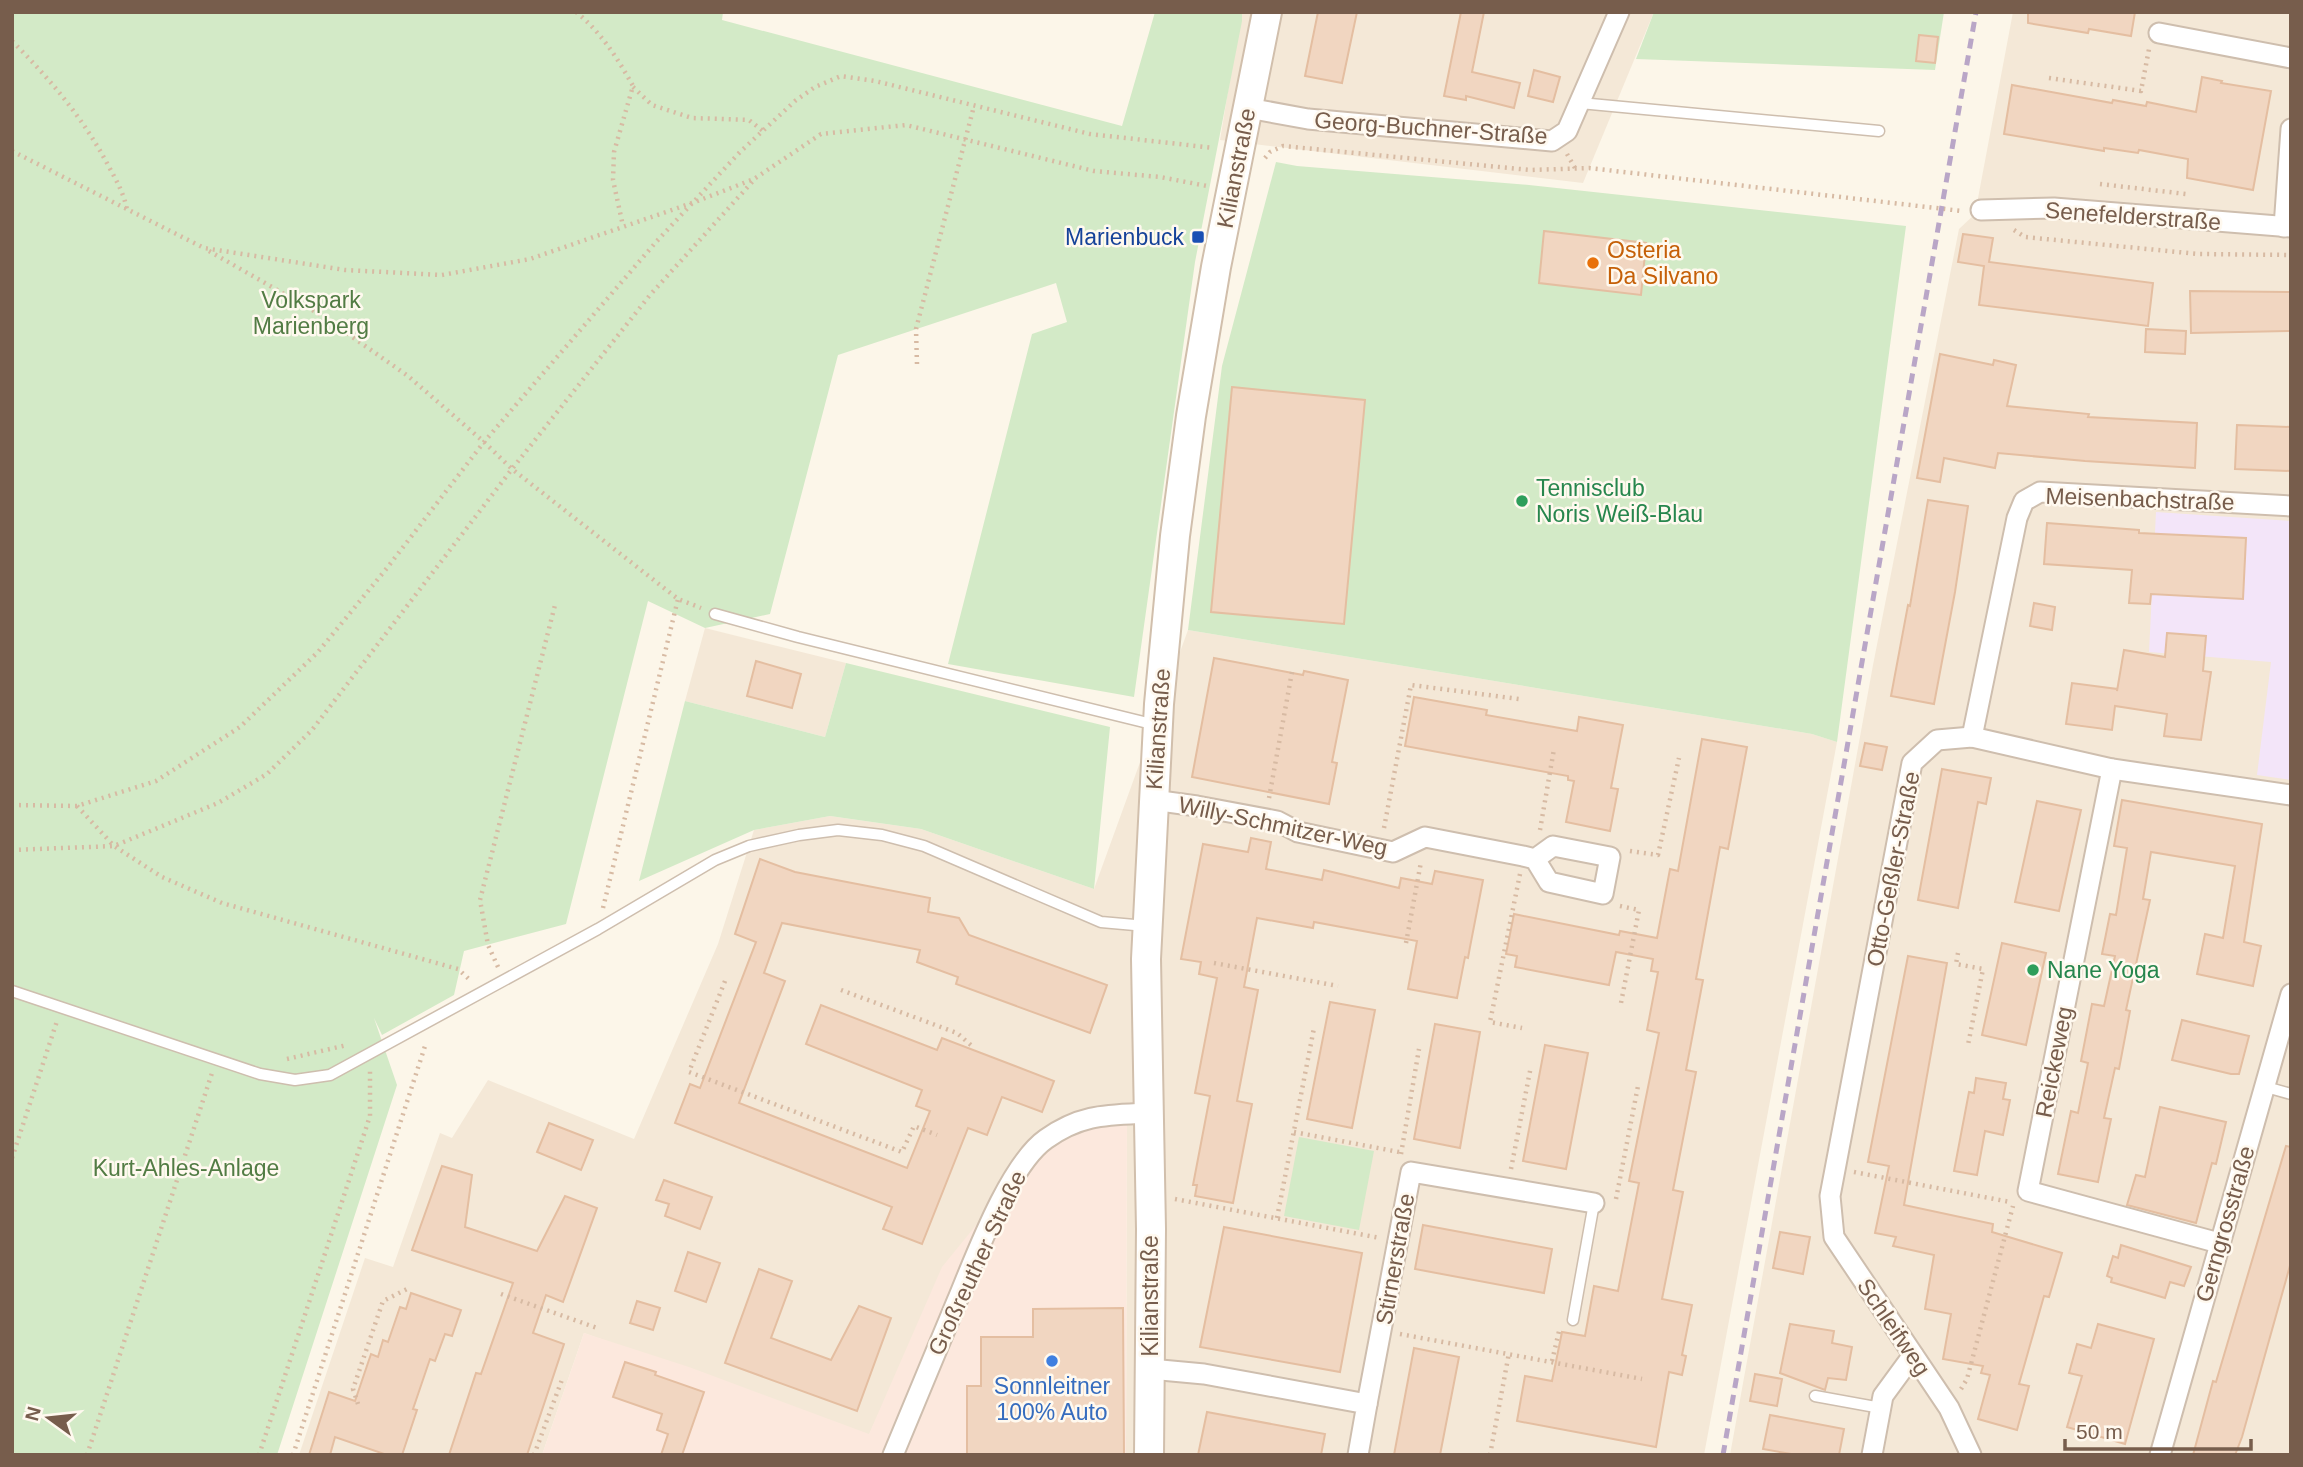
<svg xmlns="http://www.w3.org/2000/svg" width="2303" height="1467" font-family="Arial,sans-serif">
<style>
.residential{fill:#f4e8d7}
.commercial{fill:#fce8dd}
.education{fill:#f3e5f9}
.green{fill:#d3eac7}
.building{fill:#f1d6c1;stroke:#e4bea1;stroke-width:2}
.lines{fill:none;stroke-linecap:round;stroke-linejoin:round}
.service-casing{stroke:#cebeae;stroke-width:13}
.minor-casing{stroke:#cebeae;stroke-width:23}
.secondary-casing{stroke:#d1bfac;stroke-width:32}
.path{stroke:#d7baa3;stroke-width:4.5;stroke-dasharray:2 5;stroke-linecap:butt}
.service{stroke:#fff;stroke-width:10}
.minor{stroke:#fff;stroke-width:19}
.secondary{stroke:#fff;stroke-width:28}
.rail{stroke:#b9a6c7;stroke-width:5;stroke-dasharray:10 7;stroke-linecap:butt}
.transit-dot{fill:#1a4fb4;stroke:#fff9ef;stroke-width:2.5}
.food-dot{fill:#e8710a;stroke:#fff9ef;stroke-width:2.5}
.leisure-dot{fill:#2e9e5b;stroke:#fff9ef;stroke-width:2.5}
.shop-dot{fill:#3f7fe0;stroke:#fff9ef;stroke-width:2.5}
.labels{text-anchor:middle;stroke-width:5;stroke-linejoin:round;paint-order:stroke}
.street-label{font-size:23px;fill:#775d4c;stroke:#fff9ef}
.transit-label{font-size:23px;fill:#164399;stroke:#fff9ef;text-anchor:end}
.food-label{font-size:23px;fill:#c56008;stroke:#fff9ef;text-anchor:start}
.park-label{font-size:23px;fill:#527c44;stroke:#fff9ef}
.leisure-label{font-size:23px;fill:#27864d;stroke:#fff9ef;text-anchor:start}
.shop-label{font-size:23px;fill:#366cbe;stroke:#fff9ef}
</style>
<rect width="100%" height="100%" fill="#fcf6e9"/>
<g class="residential">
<path d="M 1241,12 L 1654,12 L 1583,183 L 1220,140 Z"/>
<path d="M 2013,12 L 2291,12 L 2291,1455 L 1730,1455 L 1873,665 L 1959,229 L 1975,214 Z"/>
<path d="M 705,628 L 846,663 L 825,737 L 685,701 Z"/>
<path d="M 1188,630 L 1812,734 L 1837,742 L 1704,1455 L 1126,1455 L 1127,1120 L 920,1321 L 869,1435 L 584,1333 L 542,1455 L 299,1455 L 365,1258 L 393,1267 L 440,1133 L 452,1138 L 488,1080 L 634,1139 L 718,944 L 754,830 L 830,816 L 921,829 L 1094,889 Z"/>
</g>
<path class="commercial" d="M 1127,1120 L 1126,1455 L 542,1455 L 584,1333 L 689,1367 L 869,1434 L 942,1267 L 1050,1134 Z"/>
<path class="education" d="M 2156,512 L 2291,521 L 2291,780 L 2257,775 L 2271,662 L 2149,652 Z"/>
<g class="green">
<path d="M 12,12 L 723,12 L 722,20 L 1122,126 L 1155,12 L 1242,13 L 1242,21 L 1195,262 L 1134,697 L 948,664 L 1032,334 L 1067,322 L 1056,283 L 838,355 L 770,614 L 705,628 L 648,601 L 566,924 L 464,951 L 454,995 L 382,1035 L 374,1018 L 397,1085 L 277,1455 L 12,1455 Z"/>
<path d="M 1654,12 L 1944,12 L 1935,70 L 1636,59 Z"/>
<path d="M 1276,162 L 1297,166 L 1529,185 L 1906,226 L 1837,742 L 1812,734 L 1188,630 L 1222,366 Z"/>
<path d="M 846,663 L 1110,727 L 1094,889 L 921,829 L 830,816 L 754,830 L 639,881 L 685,701 L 825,737 Z"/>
<path d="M 1299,1137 L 1374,1151 L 1359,1230 L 1284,1216 Z"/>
</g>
<g class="building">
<path d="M 1318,12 L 1357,12 L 1342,83 L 1305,76 Z"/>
<path d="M 1461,12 L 1484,12 L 1472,72 L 1520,83 L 1514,108 L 1466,96 L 1466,100 L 1444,96 Z"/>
<path d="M 2028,12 L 2135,12 L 2131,36 L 2089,29 L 2088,33 L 2028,23 Z"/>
<path d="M 1919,35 L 1938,37 L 1935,63 L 1916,61 Z"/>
<path d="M 1534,70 L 1560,77 L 1553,102 L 1528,96 Z"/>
<path d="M 2202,77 L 2222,81 L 2221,83 L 2271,91 L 2253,190 L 2187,178 L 2188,159 L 2139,150 L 2138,153 L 2104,148 L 2104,151 L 2004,134 L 2012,85 L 2112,103 L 2113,100 L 2146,106 L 2147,102 L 2196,112 Z"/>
<path d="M 1544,231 L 1646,243 L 1641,295 L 1539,283 Z"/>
<path d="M 1963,234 L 1993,238 L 1989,262 L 2153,283 L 2148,326 L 1979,305 L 1984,266 L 1958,262 Z"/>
<path d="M 2190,291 L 2291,292 L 2291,331 L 2191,333 Z"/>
<path d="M 2146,329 L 2186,331 L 2185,354 L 2145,352 Z"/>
<path d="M 1940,354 L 1993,365 L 1994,360 L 2016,365 L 2007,406 L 2089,414 L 2088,417 L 2197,423 L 2195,468 L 2085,461 L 1998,453 L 1995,468 L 1944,458 L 1940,482 L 1917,478 Z"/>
<path d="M 1232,387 L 1365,400 L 1344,624 L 1211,612 Z"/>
<path d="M 2237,425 L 2291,427 L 2291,471 L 2235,469 Z"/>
<path d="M 1928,500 L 1968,506 L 1955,592 L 1934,704 L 1891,696 L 1908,605 L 1910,606 Z"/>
<path d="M 2047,523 L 2139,530 L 2139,533 L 2246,538 L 2243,599 L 2151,594 L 2150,604 L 2129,603 L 2132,570 L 2044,564 Z"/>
<path d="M 2034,603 L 2055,607 L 2052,630 L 2030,626 Z"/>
<path d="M 2167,633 L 2206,636 L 2203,671 L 2211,672 L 2201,740 L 2164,736 L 2167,714 L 2115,706 L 2112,730 L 2066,724 L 2072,683 L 2117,689 L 2117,691 L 2124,650 L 2165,657 Z"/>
<path d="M 1214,658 L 1303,675 L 1304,671 L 1348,680 L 1332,762 L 1337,763 L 1329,804 L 1192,777 Z"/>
<path d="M 756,661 L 801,674 L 792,708 L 747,696 Z"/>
<path d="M 1414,697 L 1487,710 L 1486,715 L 1577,731 L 1579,717 L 1623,725 L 1611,788 L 1618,789 L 1610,831 L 1566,822 L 1574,781 L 1568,780 L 1568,776 L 1405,746 Z"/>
<path d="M 1702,739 L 1747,747 L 1728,849 L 1720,847 L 1696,979 L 1703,980 L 1686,1070 L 1696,1072 L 1673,1190 L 1683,1192 L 1662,1299 L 1692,1305 L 1682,1355 L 1686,1356 L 1682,1375 L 1669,1372 L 1656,1447 L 1517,1421 L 1525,1376 L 1552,1381 L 1562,1332 L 1585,1336 L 1594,1286 L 1618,1291 L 1639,1183 L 1629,1181 L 1659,1033 L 1647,1030 L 1658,972 L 1651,971 L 1653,959 L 1616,952 L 1609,985 L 1515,967 L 1517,956 L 1506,954 L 1514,914 L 1619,935 L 1620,931 L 1657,938 L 1670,869 L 1678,871 Z"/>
<path d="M 1865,743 L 1887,747 L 1882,770 L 1860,766 Z"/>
<path d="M 1942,769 L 1991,778 L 1986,804 L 1978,802 L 1958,908 L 1918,900 Z"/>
<path d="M 2122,800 L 2262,824 L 2244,942 L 2261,946 L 2253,986 L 2197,974 L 2205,934 L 2223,938 L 2235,866 L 2151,852 L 2143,899 L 2150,900 L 2126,1010 L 2130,1011 L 2119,1069 L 2115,1068 L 2104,1118 L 2111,1119 L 2098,1182 L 2058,1174 L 2071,1111 L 2078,1113 L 2088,1063 L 2081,1061 L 2092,1004 L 2104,1006 L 2115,956 L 2102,954 L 2110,914 L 2116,915 L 2127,848 L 2114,846 Z"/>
<path d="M 2037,801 L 2081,810 L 2059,911 L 2015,902 Z"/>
<path d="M 1251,838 L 1271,842 L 1266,869 L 1322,880 L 1324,870 L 1399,888 L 1401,878 L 1432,884 L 1435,871 L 1483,880 L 1470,947 L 1468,958 L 1465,957 L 1457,998 L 1408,989 L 1417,941 L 1314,922 L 1313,928 L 1257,918 L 1244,987 L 1258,990 L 1237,1101 L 1252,1104 L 1233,1203 L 1195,1196 L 1197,1185 L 1193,1185 L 1210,1096 L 1195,1093 L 1217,978 L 1199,974 L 1201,962 L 1181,959 L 1203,844 L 1248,852 Z"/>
<path d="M 760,859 L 795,872 L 930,898 L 928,912 L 959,918 L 969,935 L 1107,985 L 1090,1033 L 956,984 L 958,977 L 917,962 L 920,950 L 782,923 L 764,973 L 785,981 L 739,1103 L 907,1168 L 930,1111 L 916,1106 L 922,1090 L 806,1044 L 821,1005 L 937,1050 L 942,1038 L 1054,1081 L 1042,1112 L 1002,1097 L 987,1135 L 968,1128 L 922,1244 L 883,1229 L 892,1207 L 675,1123 L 690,1084 L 700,1088 L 756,942 L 735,934 Z"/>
<path d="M 2002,943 L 2046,953 L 2026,1045 L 1982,1035 Z"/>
<path d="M 1908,956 L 1947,963 L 1904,1205 L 1993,1224 L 1992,1232 L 2062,1253 L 2049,1297 L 2044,1296 L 2019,1384 L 2029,1386 L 2017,1430 L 1978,1419 L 1990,1375 L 1981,1373 L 1983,1366 L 1943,1359 L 1951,1314 L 1925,1309 L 1934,1255 L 1893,1246 L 1896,1237 L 1875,1233 L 1889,1166 L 1868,1162 Z"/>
<path d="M 1330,1002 L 1375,1010 L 1352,1128 L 1307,1119 Z"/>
<path d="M 2182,1020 L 2249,1036 L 2239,1074 L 2231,1074 L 2172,1060 Z"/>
<path d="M 1435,1024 L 1480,1032 L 1460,1148 L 1414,1139 Z"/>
<path d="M 1545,1045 L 1588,1053 L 1566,1169 L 1523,1161 Z"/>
<path d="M 1976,1078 L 2006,1083 L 2003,1099 L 2010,1100 L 2003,1135 L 1985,1131 L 1977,1175 L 1954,1171 L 1969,1092 L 1974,1093 Z"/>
<path d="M 2160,1107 L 2226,1122 L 2216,1164 L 2212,1163 L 2196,1223 L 2127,1205 L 2136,1175 L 2145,1177 Z"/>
<path d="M 549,1123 L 593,1140 L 581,1170 L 537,1152 Z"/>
<path d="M 2286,1146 L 2291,1147 L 2291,1262 L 2242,1437 L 2235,1455 L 2193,1455 L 2213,1381 L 2216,1382 Z"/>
<path d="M 442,1166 L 472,1175 L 465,1227 L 537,1251 L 565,1196 L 597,1208 L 563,1302 L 546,1295 L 533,1333 L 564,1344 L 527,1455 L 449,1455 L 476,1373 L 481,1374 L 513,1283 L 412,1250 Z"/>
<path d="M 664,1180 L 712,1197 L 700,1229 L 665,1216 L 669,1204 L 656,1200 Z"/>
<path d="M 1423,1225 L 1552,1249 L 1544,1293 L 1415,1269 Z"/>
<path d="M 1224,1227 L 1362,1253 L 1340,1372 L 1200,1347 Z"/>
<path d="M 1780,1232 L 1810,1237 L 1803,1274 L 1773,1268 Z"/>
<path d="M 2121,1245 L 2191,1267 L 2184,1286 L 2170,1282 L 2165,1298 L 2111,1282 L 2112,1278 L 2107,1276 L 2113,1256 L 2118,1258 Z"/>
<path d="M 688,1252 L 720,1263 L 706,1302 L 675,1291 Z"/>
<path d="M 759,1269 L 792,1281 L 771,1338 L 831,1360 L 859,1306 L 891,1318 L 857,1411 L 725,1363 Z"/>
<path d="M 411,1293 L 461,1310 L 452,1336 L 445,1334 L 435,1361 L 430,1359 L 413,1409 L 417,1410 L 402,1455 L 387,1455 L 335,1437 L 330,1455 L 309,1455 L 329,1392 L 355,1401 L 371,1354 L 378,1357 L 383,1340 L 388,1342 L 400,1307 L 406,1309 Z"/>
<path d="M 637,1301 L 660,1308 L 653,1330 L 630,1323 Z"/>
<path d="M 1123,1308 L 1124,1455 L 967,1455 L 967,1386 L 981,1386 L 981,1337 L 1033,1337 L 1033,1309 Z"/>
<path d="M 1790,1324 L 1834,1331 L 1832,1343 L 1852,1347 L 1846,1380 L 1828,1378 L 1825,1390 L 1780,1373 Z"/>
<path d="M 2098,1324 L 2154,1339 L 2125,1444 L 2067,1427 L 2082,1376 L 2069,1373 L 2077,1344 L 2091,1348 Z"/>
<path d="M 1414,1348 L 1459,1357 L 1440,1455 L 1394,1455 Z"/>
<path d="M 625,1362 L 656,1372 L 655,1375 L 704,1392 L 682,1455 L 661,1455 L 668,1434 L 657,1430 L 662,1414 L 613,1397 Z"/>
<path d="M 1755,1374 L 1782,1379 L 1777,1406 L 1750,1401 Z"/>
<path d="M 1207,1412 L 1325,1434 L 1321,1455 L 1198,1455 Z"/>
<path d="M 1770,1415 L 1844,1429 L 1839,1455 L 1797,1455 L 1763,1449 Z"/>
</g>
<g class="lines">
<defs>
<g id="service">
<path d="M 1580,103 L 1879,131"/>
<path d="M 715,614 L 798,637 L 1156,725"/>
<path d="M 12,991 L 260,1074 L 295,1080 L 330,1075 L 598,929 L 715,860 L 749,846 L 799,835 L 838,830 L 882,835 L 924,846 L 1101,922 L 1146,926"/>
<path d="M 2266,1087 L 2291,1094"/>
<path d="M 1573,1320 L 1594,1203"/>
<path d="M 1815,1396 L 1881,1408"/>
</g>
<g id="minor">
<path d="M 2159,33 L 2291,58"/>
<path d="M 1248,108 L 1308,119 L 1552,141 L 1567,131 L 1619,12"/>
<path d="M 1981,210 L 2054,208 L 2291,227"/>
<path d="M 2284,227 L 2291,129"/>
<path d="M 1972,737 L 2017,518 L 2024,501 L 2040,492 L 2291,506"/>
<path d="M 2112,769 L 2028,1191 L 2219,1243"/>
<path d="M 1153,800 L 1197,806 L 1277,821 L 1298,832 L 1393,852 L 1425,837 L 1523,856 L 1535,859 L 1549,882 L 1603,894 L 1610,857 L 1553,846 L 1535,859"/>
<path d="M 1150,1369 L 1204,1374 L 1367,1404 L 1358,1455"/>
<path d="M 1367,1404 L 1411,1172 L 1594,1203"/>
<path d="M 893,1455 C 914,1404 936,1352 957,1301 C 975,1258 1009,1165 1046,1139 C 1081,1114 1107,1115 1148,1113"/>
<path d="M 1872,1455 L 1883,1396 L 1913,1355"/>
<path d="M 1971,1455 L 1949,1408 L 1834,1237 L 1830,1196 L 1912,763 L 1937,740 L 1972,737 L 2112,769 L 2291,795"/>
<path d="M 2160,1455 L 2291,994"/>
</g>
<path id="secondary" d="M 1149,1455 L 1151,1229 L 1146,959 L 1159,704 L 1175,536 L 1191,416 L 1216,267 L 1267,12"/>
</defs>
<use href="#service" class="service-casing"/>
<use href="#minor" class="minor-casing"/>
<use href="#secondary" class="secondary-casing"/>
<g class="path">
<path d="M 576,12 C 601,32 618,59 633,86 L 614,152 L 613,180 L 623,226"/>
<path d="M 12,41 C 50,79 83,118 108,165 C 116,180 124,193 127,210"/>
<path d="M 2049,78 L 2141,91 L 2149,49"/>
<path d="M 633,87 L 652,105 L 692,118 L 749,120 L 763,131"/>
<path d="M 12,151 L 204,248 L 345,270 L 442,275 L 530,259 L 695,202 L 754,179 L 821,134 L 906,125 L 1094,171 L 1160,177 L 1207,186"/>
<path d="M 1567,154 L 1575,168"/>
<path d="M 1265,158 L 1270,152 L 1283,146 L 1530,170 L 1589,168 L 1962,211"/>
<path d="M 2100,184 L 2186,194"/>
<path d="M 2014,230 L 2025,237 L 2198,254 L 2291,255"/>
<path d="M 209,251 L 321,315 L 408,376 L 484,442 L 512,469 L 678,599 L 701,608"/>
<path d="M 917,364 L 916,329 L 974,106"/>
<path d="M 1269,798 L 1292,672"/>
<path d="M 12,805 L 77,806 L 156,781 L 240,727 L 318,652 L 387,568 L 484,442 L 656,242 L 740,152 L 795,101 L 815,87 L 841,76 L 875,81 L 1090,134 L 1214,148"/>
<path d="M 77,806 L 114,846 L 162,877 L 222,903 L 458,969 L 471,981"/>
<path d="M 1384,828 L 1411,685 L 1519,699"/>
<path d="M 1540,830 L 1554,749"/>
<path d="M 12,850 L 114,846 L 218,803 L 267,774 L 312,730 L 512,469 L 650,295 L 753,181"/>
<path d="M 1630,851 L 1658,855 L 1679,758"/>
<path d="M 1520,874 L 1490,1022 L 1522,1028"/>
<path d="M 1620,906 L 1639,910 L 1621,1003"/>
<path d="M 603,908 L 678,599"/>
<path d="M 1406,943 L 1421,862"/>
<path d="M 1958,953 L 1956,964 L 1983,969 L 1968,1045"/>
<path d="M 1214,963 L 1338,986"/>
<path d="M 498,967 L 488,945 L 480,900 L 555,605"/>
<path d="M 725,981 L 689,1072 L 902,1152 L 914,1126 L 937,1135"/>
<path d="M 841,990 L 957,1033 L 972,1046"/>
<path d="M 287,1059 L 347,1045"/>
<path d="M 1294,1132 L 1399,1152"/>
<path d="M 1401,1154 L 1419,1049"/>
<path d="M 12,1158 L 57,1021"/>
<path d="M 1511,1169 L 1531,1066"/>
<path d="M 1854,1172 L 2010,1202"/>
<path d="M 1175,1199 L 1380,1238"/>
<path d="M 1616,1199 L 1638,1086"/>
<path d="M 1277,1218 L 1314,1028"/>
<path d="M 501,1294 L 600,1329"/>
<path d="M 1400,1334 L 1642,1379"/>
<path d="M 1552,1361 L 1560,1327"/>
<path d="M 1961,1389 L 1967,1379 L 2013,1206"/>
<path d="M 358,1404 L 353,1389 L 383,1301 L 407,1289"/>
<path d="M 87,1455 L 212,1073"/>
<path d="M 259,1455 L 370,1116 L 370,1071"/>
<path d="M 293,1455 L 426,1043"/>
<path d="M 534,1455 L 563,1377"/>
<path d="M 1490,1455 L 1509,1353"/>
</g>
<use href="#service" class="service"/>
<use href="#minor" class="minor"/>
<use href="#secondary" class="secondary"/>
<path class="rail" d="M 1723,1455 L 1976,12"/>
</g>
<rect class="transit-dot" x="1191" y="230" width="14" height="14" rx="3.5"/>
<circle class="food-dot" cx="1593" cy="263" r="7"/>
<g class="leisure-dot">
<circle cx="1522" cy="501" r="7"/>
<circle cx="2033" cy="970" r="7"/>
</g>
<circle class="shop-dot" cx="1052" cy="1361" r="7"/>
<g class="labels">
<g class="street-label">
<text transform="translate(1431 128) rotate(4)" y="8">Georg-Buchner-Straße</text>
<text transform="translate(1236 168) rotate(-79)" y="8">Kilianstraße</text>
<text transform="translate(2133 216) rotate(4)" y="8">Senefelderstraße</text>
<text transform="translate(2140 499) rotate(2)" y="8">Meisenbachstraße</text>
<text transform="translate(1158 729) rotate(-86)" y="8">Kilianstraße</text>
<text transform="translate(1283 826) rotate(12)" y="8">Willy-Schmitzer-Weg</text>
<text transform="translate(1893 869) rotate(-79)" y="8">Otto-Geßler-Straße</text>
<text transform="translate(2054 1062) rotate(-79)" y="8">Reickeweg</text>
<text transform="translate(2225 1224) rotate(-74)" y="8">Gerngrosstraße</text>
<text transform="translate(1395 1259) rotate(-80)" y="8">Stirnerstraße</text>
<text transform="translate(977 1263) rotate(-65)" y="8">Großreuther Straße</text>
<text transform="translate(1150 1296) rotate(-90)" y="8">Kilianstraße</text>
<text transform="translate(1894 1327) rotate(56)" y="8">Schleifweg</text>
</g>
<g class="transit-label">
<text x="1184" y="245">Marienbuck</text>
</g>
<g class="food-label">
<text x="1607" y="258">Osteria<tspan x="1607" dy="26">Da Silvano</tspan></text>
</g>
<g class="park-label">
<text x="311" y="308">Volkspark<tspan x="311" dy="26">Marienberg</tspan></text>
<text x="186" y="1176">Kurt-Ahles-Anlage</text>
</g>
<g class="leisure-label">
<text x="1536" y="496">Tennisclub<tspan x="1536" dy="26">Noris Weiß-Blau</tspan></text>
<text x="2047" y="978">Nane Yoga</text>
</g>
<g class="shop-label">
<text x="1052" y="1394">Sonnleitner<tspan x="1052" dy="26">100% Auto</tspan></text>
</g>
</g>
<rect width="2303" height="1467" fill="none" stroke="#775d4c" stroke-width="28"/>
<g transform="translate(49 1418) rotate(285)" stroke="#fff9ef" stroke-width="5" paint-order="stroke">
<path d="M0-5L12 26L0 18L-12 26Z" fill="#775d4c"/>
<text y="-10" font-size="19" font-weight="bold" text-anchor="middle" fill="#775d4c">N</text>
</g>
<path d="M2065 1439v10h186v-10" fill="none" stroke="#775d4c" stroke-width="3.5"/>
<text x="2076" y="1439" font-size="21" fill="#775d4c" stroke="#fff9ef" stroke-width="5" paint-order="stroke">50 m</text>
</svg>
